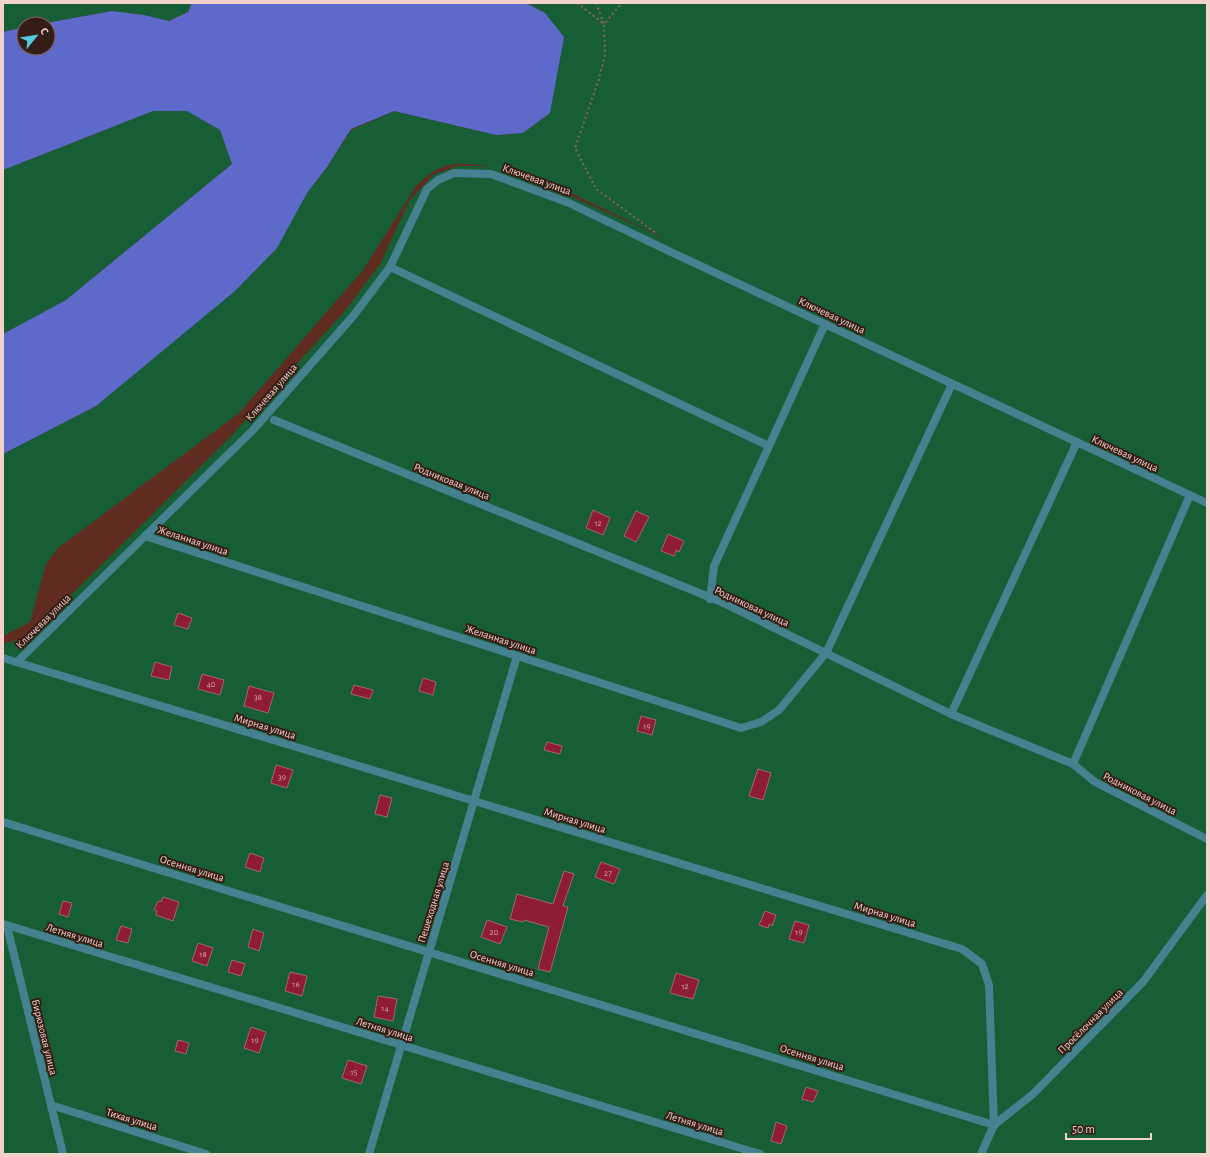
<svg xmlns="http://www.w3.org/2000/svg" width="1210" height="1157" font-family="'Alegreya Sans',sans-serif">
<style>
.green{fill:#175e37;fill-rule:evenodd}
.water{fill:#5d6aca}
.building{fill:#8d1c34;stroke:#a3676b}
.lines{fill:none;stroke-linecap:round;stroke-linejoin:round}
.path{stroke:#916358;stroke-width:2;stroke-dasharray:2 3;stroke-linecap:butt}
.street{stroke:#45818f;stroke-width:8}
.labels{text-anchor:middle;stroke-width:4;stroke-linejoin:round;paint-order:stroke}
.number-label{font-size:9px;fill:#daa4a4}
.street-label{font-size:11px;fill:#f3d2c9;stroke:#351d17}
</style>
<rect width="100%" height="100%" fill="#602c20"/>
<g class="green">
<path d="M 3,3 L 190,3 L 191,5 L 188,12 L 168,21 L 144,15 L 112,11 L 41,24 L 24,24 L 24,27 L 3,32 Z"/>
<path d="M 526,3 L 1207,3 L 1207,1154 L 3,1154 L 3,644 L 30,636 L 231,436 L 344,312 L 380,264 L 409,201 L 433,175 L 457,166 L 490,166 C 456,162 442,160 416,186 L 363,270 L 239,413 L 58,548 L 46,564 L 30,622 L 3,636 L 3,454 L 96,406 L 307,193 L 327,167 L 351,130 L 394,111 L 496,135 L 523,133 L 550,113 L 545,13 ZM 537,181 L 573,194 L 675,243 Z"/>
<path d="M 153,111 L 187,111 L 220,130 L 232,164 L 66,300 L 3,334 L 3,170 Z"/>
</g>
<path class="water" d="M 190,3 L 526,3 L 545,13 L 564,37 L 550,113 L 523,133 L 496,135 L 394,111 L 351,129 L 327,167 L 307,193 L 277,248 L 235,291 L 96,406 L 3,454 L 3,334 L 66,300 L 232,164 L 220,130 L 187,111 L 153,111 L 3,170 L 3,32 L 24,27 L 24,48 L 48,48 L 48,24 L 41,24 L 112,11 L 144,15 L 169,21 L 188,12 L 191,5 Z"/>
<g class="building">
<path d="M 593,510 L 610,518 L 603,535 L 586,528 Z"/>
<path d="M 636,511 L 649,517 L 636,542 L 624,536 Z"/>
<path d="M 668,534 L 684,541 L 679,552 L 676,550 L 674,556 L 661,551 Z"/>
<path d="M 178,613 L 192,618 L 188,629 L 174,625 Z"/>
<path d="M 155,662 L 172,667 L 169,680 L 151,676 Z"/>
<path d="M 202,674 L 224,680 L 220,695 L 198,689 Z"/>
<path d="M 423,678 L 436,682 L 433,695 L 419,691 Z"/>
<path d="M 354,685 L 373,690 L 370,699 L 351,694 Z"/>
<path d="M 249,686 L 274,693 L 268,713 L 244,706 Z"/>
<path d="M 641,716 L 656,720 L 652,735 L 637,731 Z"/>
<path d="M 547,742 L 562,746 L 560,754 L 544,750 Z"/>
<path d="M 276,765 L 293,770 L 287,788 L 271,783 Z"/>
<path d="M 758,769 L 771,773 L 763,800 L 749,796 Z"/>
<path d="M 380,795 L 392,798 L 387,817 L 375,814 Z"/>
<path d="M 250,853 L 264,858 L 260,872 L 245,867 Z"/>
<path d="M 601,862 L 620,869 L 614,884 L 595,877 Z"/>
<path d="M 564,871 L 574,874 L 563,906 L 568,907 L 550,972 L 538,969 L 549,927 L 524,920 L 523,922 L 510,919 L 517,894 L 553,904 Z"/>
<path d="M 163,897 L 179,902 L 173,921 L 156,915 L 157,911 L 154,910 L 158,901 L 161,902 Z"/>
<path d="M 63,901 L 72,903 L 68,917 L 59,914 Z"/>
<path d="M 765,911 L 776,915 L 772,926 L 769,924 L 768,928 L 759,925 Z"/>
<path d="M 487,920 L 507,927 L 500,944 L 481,937 Z"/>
<path d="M 795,921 L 809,925 L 804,943 L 789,939 Z"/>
<path d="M 121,926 L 132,929 L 128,943 L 116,940 Z"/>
<path d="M 253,929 L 264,933 L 259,951 L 248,947 Z"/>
<path d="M 198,943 L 213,948 L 207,966 L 192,961 Z"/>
<path d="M 232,960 L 245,964 L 241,976 L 228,972 Z"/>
<path d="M 290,972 L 307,976 L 302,996 L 285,991 Z"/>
<path d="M 676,973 L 699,980 L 693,999 L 670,993 Z"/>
<path d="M 378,996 L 397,999 L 393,1021 L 374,1017 Z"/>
<path d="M 251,1027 L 266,1032 L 259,1053 L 244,1048 Z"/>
<path d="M 178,1040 L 189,1043 L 186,1054 L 175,1051 Z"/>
<path d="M 348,1060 L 367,1066 L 361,1084 L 342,1078 Z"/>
<path d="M 806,1087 L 818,1091 L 813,1102 L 802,1099 Z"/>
<path d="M 776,1122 L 787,1126 L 781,1144 L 771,1141 Z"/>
</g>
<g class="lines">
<g class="path">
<path d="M 577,3 L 604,24 L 605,54 L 599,79 L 575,148 L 596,189 L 656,233"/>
<path d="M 596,3 L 604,24 L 622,3"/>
</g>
<g class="street">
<path d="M 390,267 L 769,446"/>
<path d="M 274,420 L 719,601 L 951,714 L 1073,764 L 1095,782 L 1207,839"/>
<path d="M 145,536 L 741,728 L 761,722 L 779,710 L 826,653 L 952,384"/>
<path d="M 710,599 L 714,566 L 825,324"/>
<path d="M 3,658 L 962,949 L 982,964 L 989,985 L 994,1125 L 3,822"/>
<path d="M 17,662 L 253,430 L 354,315 L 390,267 L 427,189 L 438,180 L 454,173 L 491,174 L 569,203 L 673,253 L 1207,503"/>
<path d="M 951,714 L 1077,442"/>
<path d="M 1073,764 L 1190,495"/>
<path d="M 3,924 L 760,1154"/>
<path d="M 7,926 L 63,1154"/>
<path d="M 51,1105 L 206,1154"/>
<path d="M 369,1154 L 517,656"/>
<path d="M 981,1154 L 994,1125 L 1033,1094 L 1143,982 L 1207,895"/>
</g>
</g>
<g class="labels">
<g class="number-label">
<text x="598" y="526">12</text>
<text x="211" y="687">40</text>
<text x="258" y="700">38</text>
<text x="647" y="729">19</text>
<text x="282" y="780">39</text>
<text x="608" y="876">27</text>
<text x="494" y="935">20</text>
<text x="799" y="935">19</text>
<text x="203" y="957">18</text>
<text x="296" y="987">16</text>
<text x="685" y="989">12</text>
<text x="385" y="1011">14</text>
<text x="255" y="1043">19</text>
<text x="354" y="1075">15</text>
</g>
<g class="street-label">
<text transform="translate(537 179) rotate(20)" y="4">Ключевая улица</text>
<text transform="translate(832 315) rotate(25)" y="4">Ключевая улица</text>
<text transform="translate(271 392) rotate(-49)" y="4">Ключевая улица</text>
<text transform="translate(1125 453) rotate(25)" y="4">Ключевая улица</text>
<text transform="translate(452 481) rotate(22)" y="4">Родниковая улица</text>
<text transform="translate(193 540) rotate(18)" y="4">Желанная улица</text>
<text transform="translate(752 606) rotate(25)" y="4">Родниковая улица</text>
<text transform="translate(43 621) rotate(-45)" y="4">Ключевая улица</text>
<text transform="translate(501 639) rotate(18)" y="4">Желанная улица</text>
<text transform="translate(265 726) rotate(17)" y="4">Мирная улица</text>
<text transform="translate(1140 793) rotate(27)" y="4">Родниковая улица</text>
<text transform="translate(575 820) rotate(17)" y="4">Мирная улица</text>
<text transform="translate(192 868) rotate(17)" y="4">Осенняя улица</text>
<text transform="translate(433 902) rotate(-73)" y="4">Пешеходная улица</text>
<text transform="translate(885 914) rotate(17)" y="4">Мирная улица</text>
<text transform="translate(75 935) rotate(17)" y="4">Летняя улица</text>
<text transform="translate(502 963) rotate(17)" y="4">Осенняя улица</text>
<text transform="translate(1090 1021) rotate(-45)" y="4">Просёлочная улица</text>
<text transform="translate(385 1029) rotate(17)" y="4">Летняя улица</text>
<text transform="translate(45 1037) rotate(76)" y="4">Бирюзовая улица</text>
<text transform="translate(812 1057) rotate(17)" y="4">Осенняя улица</text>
<text transform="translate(132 1119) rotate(17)" y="4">Тихая улица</text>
<text transform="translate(695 1123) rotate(17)" y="4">Летняя улица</text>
</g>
</g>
<rect width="1210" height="1157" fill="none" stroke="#f3d2c9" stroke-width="8"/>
<g transform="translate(36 36) rotate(60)"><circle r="19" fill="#351d17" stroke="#81655e"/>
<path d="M0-3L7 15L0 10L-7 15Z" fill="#57c9e2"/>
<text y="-6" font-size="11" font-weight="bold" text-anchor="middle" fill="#f3d2c9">С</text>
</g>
<path d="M1066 1133v6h85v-6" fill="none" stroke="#f3d2c9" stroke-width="2"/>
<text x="1072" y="1133" font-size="12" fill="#f3d2c9" stroke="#351d17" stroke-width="3" paint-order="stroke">50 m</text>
</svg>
